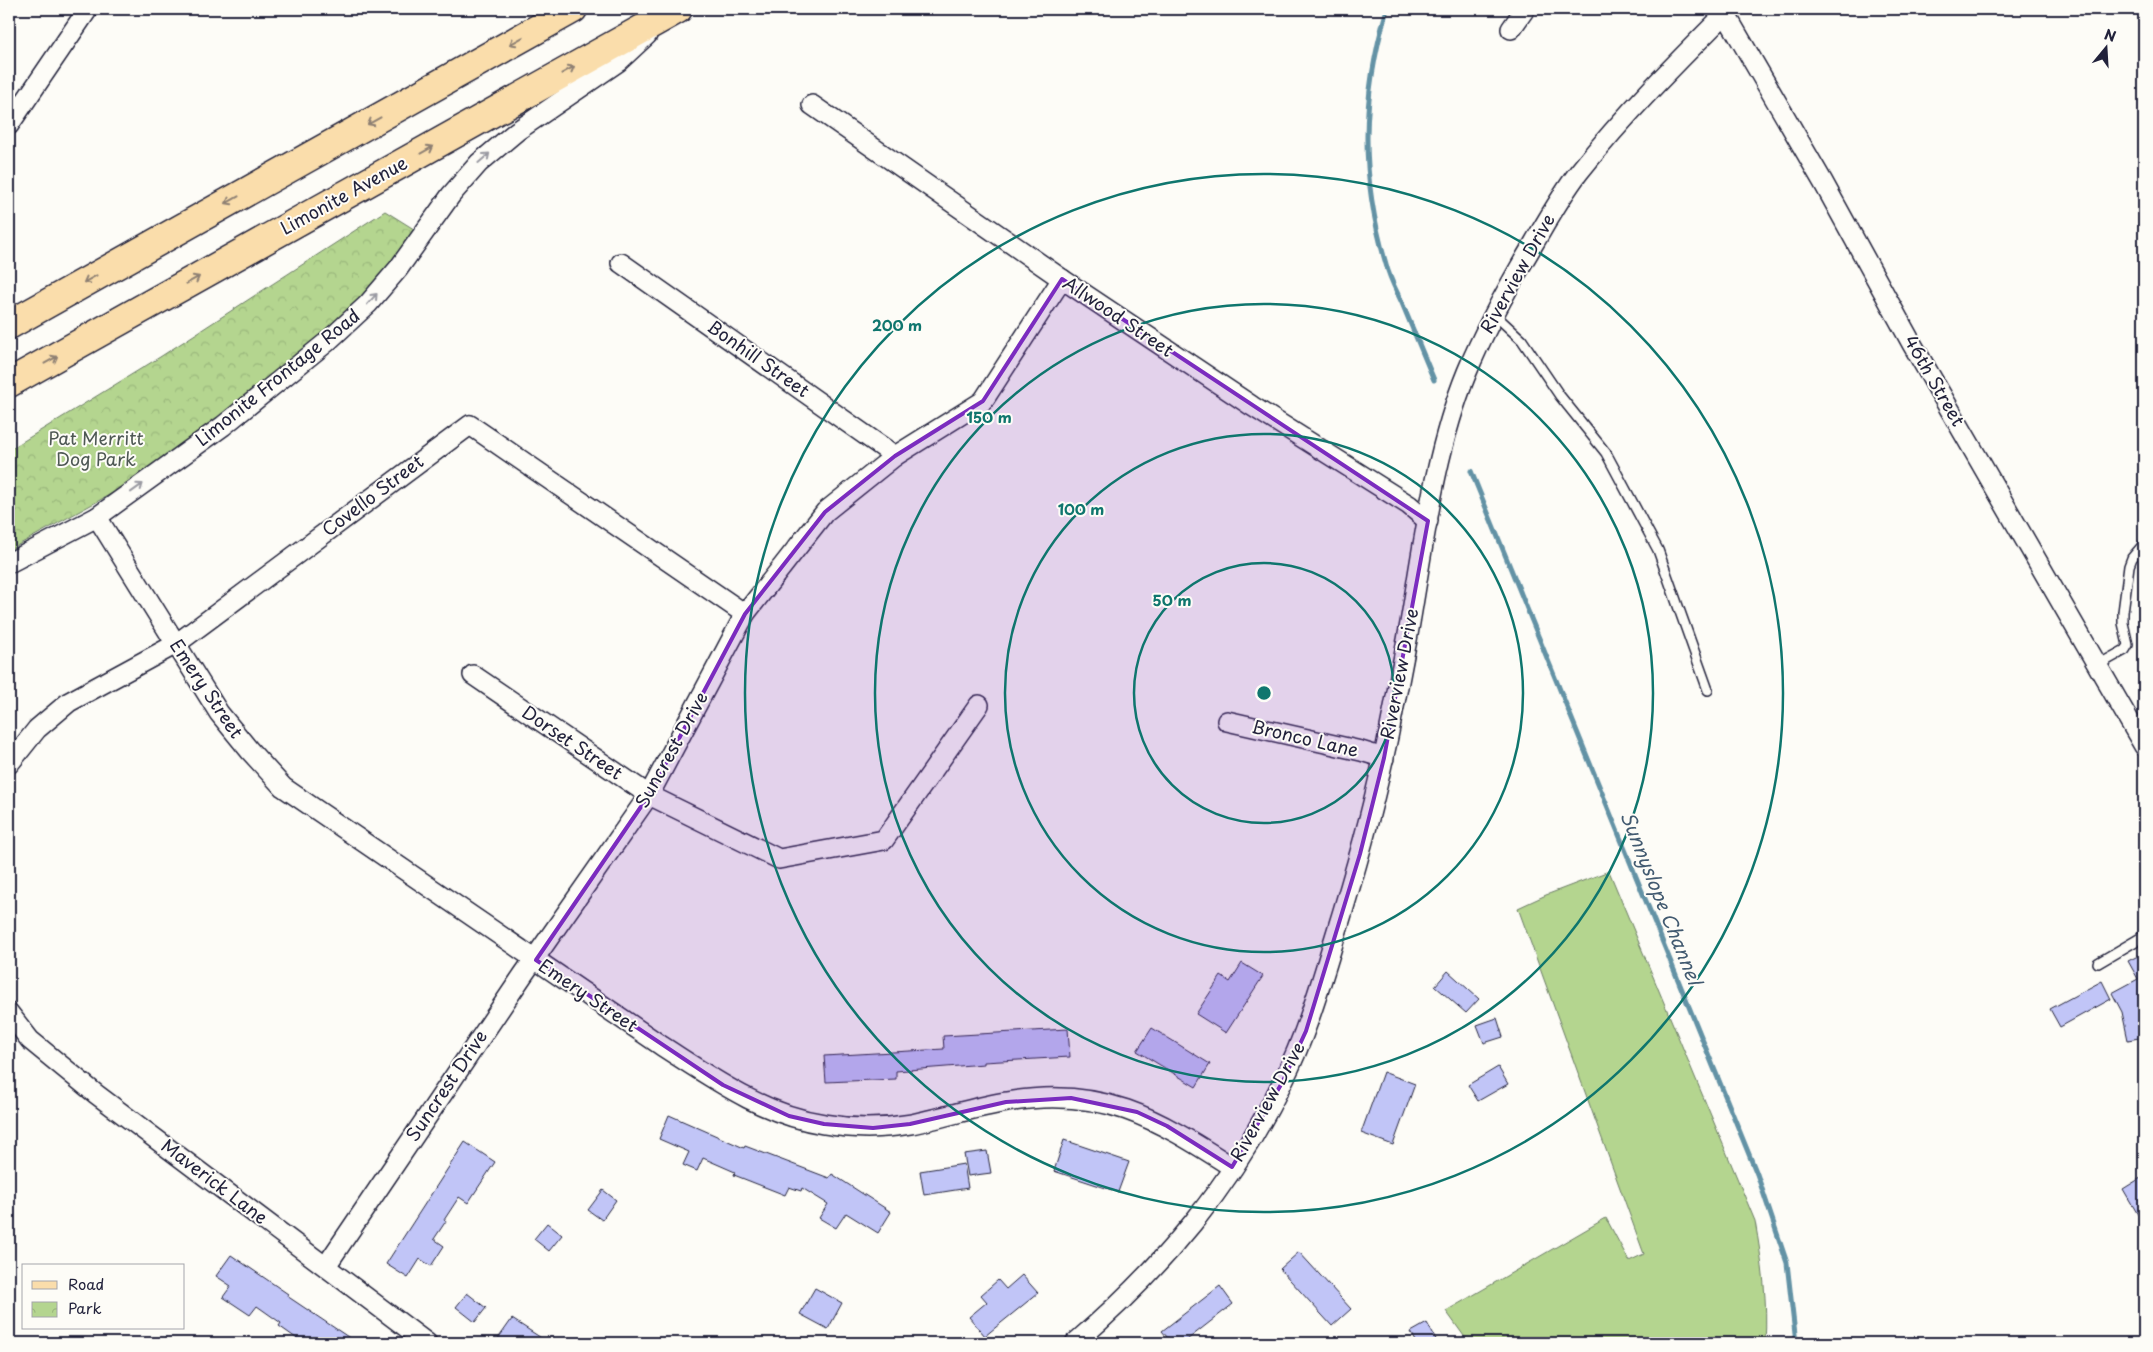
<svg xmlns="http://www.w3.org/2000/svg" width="2153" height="1352" font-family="'Playpen Sans',sans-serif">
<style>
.grass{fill:#b4d58f;stroke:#6b7c65}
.park{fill:url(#park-crowns);stroke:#6b7c65}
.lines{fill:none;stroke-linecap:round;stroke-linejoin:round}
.stream{stroke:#6392a5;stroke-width:5}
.building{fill:#c1c5f7;stroke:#22223b}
.service-casing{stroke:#22223b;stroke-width:12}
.minor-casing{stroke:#22223b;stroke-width:22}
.primary-casing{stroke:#22223b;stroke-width:31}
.service{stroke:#fdfcf7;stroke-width:9}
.minor{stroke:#fdfcf7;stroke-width:19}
.primary{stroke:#faddab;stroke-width:28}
.oneway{stroke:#8e8073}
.oneway2{stroke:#9a9aa2}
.marked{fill:#7b2cbf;fill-opacity:0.2;stroke:#7b2cbf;stroke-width:4;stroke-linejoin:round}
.ring{fill:none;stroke:#0f766e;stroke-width:2.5}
.labels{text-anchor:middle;stroke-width:4;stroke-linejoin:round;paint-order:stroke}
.street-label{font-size:18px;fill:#22223b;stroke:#fdfcf7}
.park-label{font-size:18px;fill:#4e5854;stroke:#fdfcf7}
.water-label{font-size:19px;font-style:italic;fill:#425a70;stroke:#fdfcf7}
.centre{fill:#0f766e;stroke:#fdfcf7;stroke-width:2.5}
.ring-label{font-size:15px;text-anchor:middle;font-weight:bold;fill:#0f766e;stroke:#fdfcf7;stroke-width:4;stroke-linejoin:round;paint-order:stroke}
</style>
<defs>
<pattern id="park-crowns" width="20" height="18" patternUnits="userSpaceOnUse" patternTransform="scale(1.25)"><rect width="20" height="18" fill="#b4d58f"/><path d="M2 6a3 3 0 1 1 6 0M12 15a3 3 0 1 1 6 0" fill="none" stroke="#9ab77c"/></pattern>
</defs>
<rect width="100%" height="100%" fill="#fdfcf7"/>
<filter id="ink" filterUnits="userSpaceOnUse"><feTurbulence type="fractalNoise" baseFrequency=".02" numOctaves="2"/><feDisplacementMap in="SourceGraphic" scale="10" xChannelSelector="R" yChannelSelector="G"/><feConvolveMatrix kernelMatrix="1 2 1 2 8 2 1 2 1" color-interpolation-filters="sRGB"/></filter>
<g filter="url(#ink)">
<path class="grass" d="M 1609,871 L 1755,1221 C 1762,1262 1768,1302 1765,1343 L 1469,1343 L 1446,1311 L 1606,1218 L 1629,1261 L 1644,1254 L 1518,908 L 1546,895 Z"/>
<path class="park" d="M 385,211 L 417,231 L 381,279 L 321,335 L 233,407 L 120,489 L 9,550 L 9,450 L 160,357 Z"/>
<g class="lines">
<g class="stream">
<path d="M 1387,9 C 1361,98 1360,175 1386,264 C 1389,277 1396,290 1402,303 C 1413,329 1423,354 1434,380"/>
<path d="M 1471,471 L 1757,1174 L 1787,1263 L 1796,1343"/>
</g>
</g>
<g class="building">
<path d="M 2144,953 L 2144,1001 L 2141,1002 L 2144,1017 L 2144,1037 L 2128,1040 L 2122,1012 L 2112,993 L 2138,979 L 2128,961 Z"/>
<path d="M 1242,963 L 1263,976 L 1226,1033 L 1196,1014 L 1221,976 L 1230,982 Z"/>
<path d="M 1448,971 L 1479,999 L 1466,1013 L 1435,986 Z"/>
<path d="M 2102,981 L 2111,999 L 2060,1027 L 2050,1009 Z"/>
<path d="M 1497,1018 L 1503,1037 L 1484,1043 L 1477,1025 Z"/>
<path d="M 1152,1028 L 1210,1064 L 1196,1087 L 1137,1051 Z"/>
<path d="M 1068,1029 L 1070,1057 L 984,1062 L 984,1064 L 896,1071 L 896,1079 L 826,1082 L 824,1056 L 944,1049 L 943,1036 Z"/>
<path d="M 1498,1067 L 1508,1084 L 1478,1101 L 1468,1085 Z"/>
<path d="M 1383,1072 L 1415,1084 L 1393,1145 L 1361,1133 Z"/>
<path d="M 669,1115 L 744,1148 L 745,1146 L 829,1178 L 832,1174 L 891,1212 L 878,1233 L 846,1213 L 836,1228 L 819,1218 L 828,1204 L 802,1188 L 801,1191 L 789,1187 L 785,1195 L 734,1175 L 735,1172 L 703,1158 L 697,1171 L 683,1165 L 689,1152 L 659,1139 Z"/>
<path d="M 1064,1140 L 1129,1162 L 1118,1192 L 1054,1171 Z"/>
<path d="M 465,1142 L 495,1162 L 468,1203 L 459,1197 L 444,1220 L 446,1221 L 434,1239 L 444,1246 L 431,1266 L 420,1259 L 408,1278 L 386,1264 Z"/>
<path d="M 987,1151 L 991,1173 L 968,1176 L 964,1154 Z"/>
<path d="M 964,1164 L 968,1188 L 924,1195 L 920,1171 Z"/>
<path d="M 2144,1176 L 2144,1225 L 2123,1189 Z"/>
<path d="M 603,1190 L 616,1200 L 602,1220 L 588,1210 Z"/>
<path d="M 547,1223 L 562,1235 L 549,1251 L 534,1239 Z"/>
<path d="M 1299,1252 L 1351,1309 L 1332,1326 L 1280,1269 Z"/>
<path d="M 231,1255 L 288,1294 L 287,1296 L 357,1343 L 303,1343 L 279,1326 L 281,1323 L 257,1306 L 250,1315 L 223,1297 L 231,1286 L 216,1276 Z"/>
<path d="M 1022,1275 L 1038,1293 L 985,1336 L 969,1317 L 987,1302 L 981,1295 L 998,1280 L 1006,1289 Z"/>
<path d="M 1220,1286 L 1233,1304 L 1183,1343 L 1172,1343 L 1162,1331 Z"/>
<path d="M 815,1288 L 842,1303 L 828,1329 L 800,1314 Z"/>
<path d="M 467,1293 L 486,1308 L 475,1322 L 456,1307 Z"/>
<path d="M 512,1319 L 549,1343 L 495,1343 Z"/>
<path d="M 1427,1323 L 1438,1343 L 1417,1343 L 1411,1332 Z"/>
</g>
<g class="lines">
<defs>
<g id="service">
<path d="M 1494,314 L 1522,340 L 1560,396 L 1606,453 L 1658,550 L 1708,690"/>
<path d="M 2098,665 L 2125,650 L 2128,645 L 2123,623 L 2123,612 L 2129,566 L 2132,558 L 2144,544"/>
<path d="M 2098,963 L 2144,936"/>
</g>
<g id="minor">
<path d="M 1725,13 L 1823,182 L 1912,344 L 2144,746"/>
<path d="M 1511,29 L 1525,9"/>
<path d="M 812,105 L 1062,279 L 1252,406 L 1409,505 L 1428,521"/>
<path d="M 9,125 L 88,9"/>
<path d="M 621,263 L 895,456"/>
<path d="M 97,517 L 219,713 L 250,751 L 283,787 L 662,1046 C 712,1078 763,1115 824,1124 C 852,1129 883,1129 911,1124 C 943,1118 974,1107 1007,1102 C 1101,1085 1156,1118 1232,1167"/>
<path d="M 9,563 L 97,517 L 223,426 L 327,342 L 368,304 L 398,269 L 451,195 L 479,163 L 517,131 L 618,62 L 647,35"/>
<path d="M 473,675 L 649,795 L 779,859 L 884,840 L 979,705"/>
<path d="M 1227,721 L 1361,751 L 1384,758"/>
<path d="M 9,764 L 37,729 L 69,702 L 176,644 L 470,425 L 745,614"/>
<path d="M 9,1013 L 30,1040 L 96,1094 L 427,1343"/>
<path d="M 326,1266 L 523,975 L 649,795 L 745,614 L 825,512 L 895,456 L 983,401 L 1062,279"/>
<path d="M 1075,1343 C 1163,1267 1232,1186 1283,1081 C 1306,1035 1320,986 1335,937 C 1353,879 1370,820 1383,760 C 1392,721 1399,680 1407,640 C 1423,551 1433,455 1467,372 C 1486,326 1509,285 1534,243 C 1548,219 1562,194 1579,172 C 1625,114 1678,61 1730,9"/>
</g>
<g id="primary">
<path d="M 9,325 L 573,9"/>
<path d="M 9,383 L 678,9"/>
</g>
</defs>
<use href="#service" class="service-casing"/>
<use href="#minor" class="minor-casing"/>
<use href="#primary" class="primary-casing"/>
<use href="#service" class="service"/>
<use href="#minor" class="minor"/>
<use href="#primary" class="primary"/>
</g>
<defs><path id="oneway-shaft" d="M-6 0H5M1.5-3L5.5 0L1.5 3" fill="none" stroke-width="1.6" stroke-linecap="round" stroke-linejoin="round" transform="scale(1.25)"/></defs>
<g class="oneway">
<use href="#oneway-shaft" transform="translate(516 41) rotate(151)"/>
<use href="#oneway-shaft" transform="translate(568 70) rotate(-29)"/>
<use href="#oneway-shaft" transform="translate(374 121) rotate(151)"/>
<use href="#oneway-shaft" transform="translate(427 150) rotate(-29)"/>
<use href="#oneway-shaft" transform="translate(232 200) rotate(151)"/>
<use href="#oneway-shaft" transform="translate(90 279) rotate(151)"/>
<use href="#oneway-shaft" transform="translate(193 280) rotate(-29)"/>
<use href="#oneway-shaft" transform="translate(51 360) rotate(-29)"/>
</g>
<g class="oneway2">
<use href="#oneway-shaft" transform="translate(484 158) rotate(-41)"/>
<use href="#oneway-shaft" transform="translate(372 299) rotate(-48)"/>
<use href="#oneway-shaft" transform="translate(137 488) rotate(-36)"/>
</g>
</g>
<path class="marked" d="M 1062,279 L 1428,521 L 1384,758 L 1360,854 L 1306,1031 L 1282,1083 L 1232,1167 L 1167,1126 L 1137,1112 L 1071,1098 L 1006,1102 L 910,1124 L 873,1128 L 824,1124 L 789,1116 L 723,1085 L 536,960 L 649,795 L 745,614 L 825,512 L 895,456 L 983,401 Z"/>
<g class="ring">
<circle cx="1264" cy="693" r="130"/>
<circle cx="1264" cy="693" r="259"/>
<circle cx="1264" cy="693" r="389"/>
<circle cx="1264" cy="693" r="519"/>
</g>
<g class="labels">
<g class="street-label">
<text transform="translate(344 196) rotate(-29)" y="6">Limonite Avenue</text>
<text transform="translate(1518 274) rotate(-61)" y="6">Riverview Drive</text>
<text transform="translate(1118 317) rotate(34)" y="6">Allwood Street</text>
<text transform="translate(758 359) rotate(35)" y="6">Bonhill Street</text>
<text transform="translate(278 378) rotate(-39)" y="6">Limonite Frontage Road</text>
<text transform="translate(1934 381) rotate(60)" y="6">46th Street</text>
<text transform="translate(373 496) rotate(-37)" y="6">Covello Street</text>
<text transform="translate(1400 674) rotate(-79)" y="6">Riverview Drive</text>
<text transform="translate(206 689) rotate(56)" y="6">Emery Street</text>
<text transform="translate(1305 739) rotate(13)" y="6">Bronco Lane</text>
<text transform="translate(572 743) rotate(34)" y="6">Dorset Street</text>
<text transform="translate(672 750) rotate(-61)" y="6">Suncrest Drive</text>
<text transform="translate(588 996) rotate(34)" y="6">Emery Street</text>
<text transform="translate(447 1086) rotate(-56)" y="6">Suncrest Drive</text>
<text transform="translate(1268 1102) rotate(-61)" y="6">Riverview Drive</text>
<text transform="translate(214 1182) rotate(37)" y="6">Maverick Lane</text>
</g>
<g class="park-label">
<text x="96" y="445">Pat Merritt<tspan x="96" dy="21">Dog Park</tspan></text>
</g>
<g class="water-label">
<text transform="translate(1661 898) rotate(68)" y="7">Sunnyslope Channel</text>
</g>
</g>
<circle cx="1264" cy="693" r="8" class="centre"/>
<g class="ring-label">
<text x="897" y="331">200 m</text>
<text x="989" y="423">150 m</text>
<text x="1081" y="515">100 m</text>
<text x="1172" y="606">50 m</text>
</g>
<rect width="2153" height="1352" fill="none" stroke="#fdfcf7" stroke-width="30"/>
<rect x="15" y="15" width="2123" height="1322" fill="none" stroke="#22223b" stroke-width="2" filter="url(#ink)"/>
<rect x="22" y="1264" width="162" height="65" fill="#fdfcf7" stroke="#a5a5ac"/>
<rect x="32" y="1281" width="25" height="8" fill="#faddab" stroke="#a5a5ac"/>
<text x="68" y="1290" font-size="15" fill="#22223b">Road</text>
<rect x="32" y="1302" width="25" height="15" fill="url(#park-crowns)" stroke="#a5a5ac"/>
<text x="68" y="1314" font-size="15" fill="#22223b">Park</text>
<g transform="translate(2106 48) rotate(18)" stroke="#fdfcf7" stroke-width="4" paint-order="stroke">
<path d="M0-4L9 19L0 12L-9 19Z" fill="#22223b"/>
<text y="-8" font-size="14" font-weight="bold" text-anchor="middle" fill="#22223b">N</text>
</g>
</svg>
